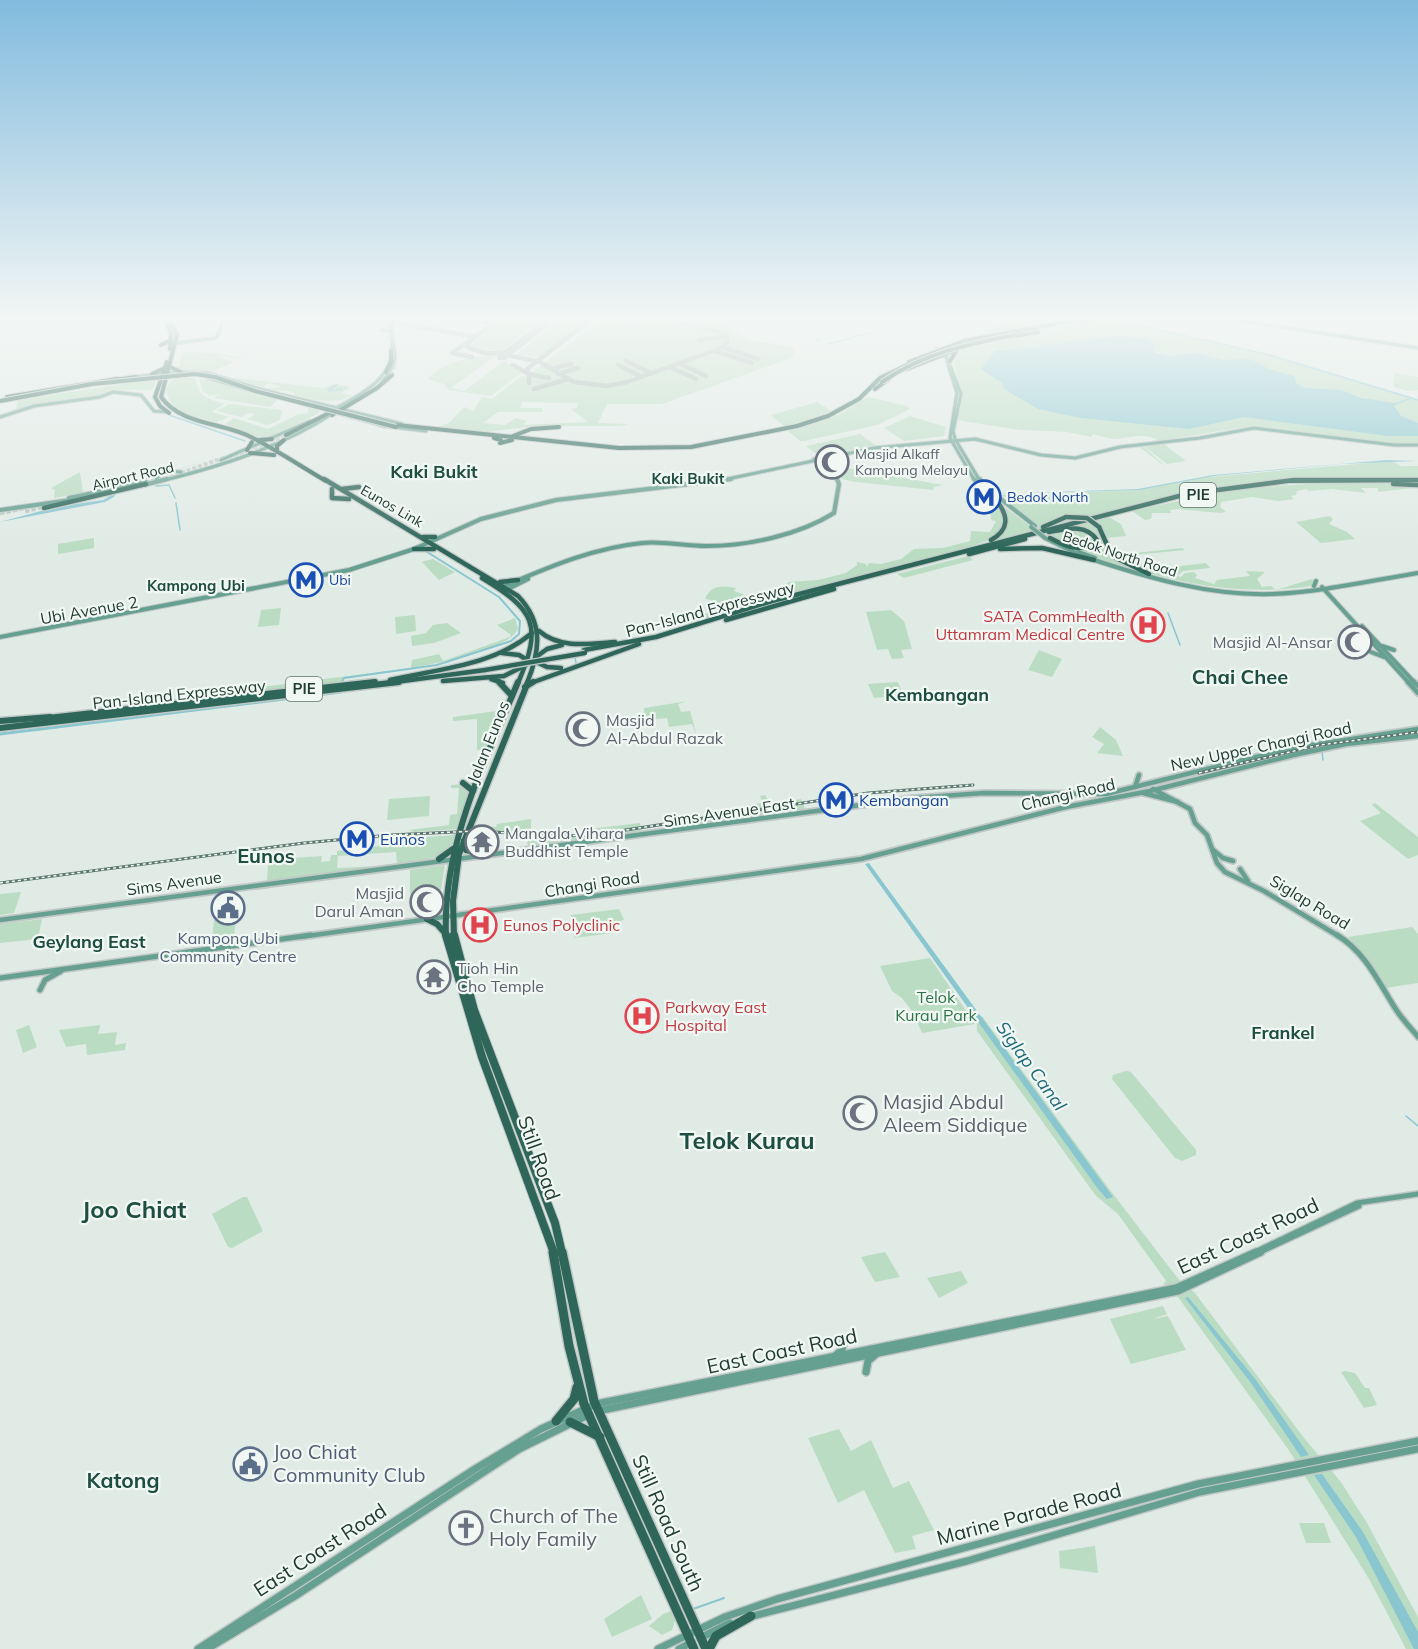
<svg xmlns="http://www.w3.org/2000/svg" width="1418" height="1649" font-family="Mulish,sans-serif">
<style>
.green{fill:#badcc2;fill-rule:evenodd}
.water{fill:#89c6d0}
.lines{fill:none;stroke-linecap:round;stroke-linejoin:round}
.stream-far1{stroke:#89c6d0;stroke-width:1.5}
.stream{stroke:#89c6d0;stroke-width:2}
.canal-far1{stroke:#89c6d0;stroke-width:2}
.canal{stroke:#89c6d0;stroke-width:3}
.taxiway{stroke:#9eb1aa;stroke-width:4.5}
.runway{fill:#9eb1aa;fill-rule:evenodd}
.highway-tunnel-far1{stroke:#bbc8c2;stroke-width:4;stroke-dasharray:4 2;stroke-linecap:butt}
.highway-tunnel{stroke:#bbc8c2;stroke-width:4.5;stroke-dasharray:4.5 2;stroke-linecap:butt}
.major-far4-casing{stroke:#c1c8c6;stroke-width:5}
.major-far3-casing{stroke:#c1c8c6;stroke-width:6}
.major-far2-casing{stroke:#c1c8c6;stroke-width:8}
.major-far1-casing{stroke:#c1c8c6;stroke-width:8}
.major-casing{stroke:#c1c8c6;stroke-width:10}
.highway-far4-casing{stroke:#c1c8c6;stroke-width:6}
.highway-far3-casing{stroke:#c1c8c6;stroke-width:7}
.highway-far2-casing{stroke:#c1c8c6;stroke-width:9}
.highway-far1-casing{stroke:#c1c8c6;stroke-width:10}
.highway-casing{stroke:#c1c8c6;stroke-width:12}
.major-far4{stroke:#66a090;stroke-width:3}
.major-far3{stroke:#66a090;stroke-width:4}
.major-far2{stroke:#66a090;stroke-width:4.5}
.major-far1{stroke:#66a090;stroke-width:5}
.major{stroke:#66a090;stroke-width:7}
.highway-far4{stroke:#2e675a;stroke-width:4}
.highway-far3{stroke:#2e675a;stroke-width:4.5}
.highway-far2{stroke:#2e675a;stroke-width:6}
.highway-far1{stroke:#2e675a;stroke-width:8}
.highway{stroke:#2e675a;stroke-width:9}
.rail-casing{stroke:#5c776f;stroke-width:3}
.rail{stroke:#f1f8f4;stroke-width:1.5;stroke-dasharray:3;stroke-linecap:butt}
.major-bridge-casing{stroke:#c1c8c6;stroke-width:6;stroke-linecap:butt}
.highway-bridge-far1-casing{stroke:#c1c8c6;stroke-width:6;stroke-linecap:butt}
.highway-bridge-casing{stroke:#c1c8c6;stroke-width:7;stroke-linecap:butt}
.major-bridge{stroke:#66a090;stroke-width:4}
.highway-bridge-far1{stroke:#2e675a;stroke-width:4}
.highway-bridge{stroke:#2e675a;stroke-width:4.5}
.labels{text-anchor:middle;stroke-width:4.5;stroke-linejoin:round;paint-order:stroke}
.far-worship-label{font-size:14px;fill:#5b616d;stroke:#f1f8f4;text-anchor:start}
.far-street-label{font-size:14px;fill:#213c34;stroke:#f1f8f4}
.far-transit-label{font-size:14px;fill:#164399;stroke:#f1f8f4;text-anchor:start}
.far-neighbourhood-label{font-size:15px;font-weight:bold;fill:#1e4d41;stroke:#f1f8f4}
.shield{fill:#f1f8f4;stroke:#5f746e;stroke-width:1.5}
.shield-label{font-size:15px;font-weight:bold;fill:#213c34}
.street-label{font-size:16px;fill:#213c34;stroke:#f1f8f4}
.health-label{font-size:16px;fill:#be3a42;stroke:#f1f8f4;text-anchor:start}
.worship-label{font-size:16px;fill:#5b616d;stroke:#f1f8f4;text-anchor:start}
.transit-label{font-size:16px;fill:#164399;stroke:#f1f8f4;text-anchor:start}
.service-label{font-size:16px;fill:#4e5e75;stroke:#f1f8f4}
.park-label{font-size:16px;fill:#2c7246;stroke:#f1f8f4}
.far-district-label{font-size:18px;font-weight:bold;fill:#1e4d41;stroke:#f1f8f4}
.neighbourhood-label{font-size:18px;font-weight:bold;fill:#1e4d41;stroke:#f1f8f4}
.water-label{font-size:18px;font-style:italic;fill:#1d6977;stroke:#f1f8f4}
.quarter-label{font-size:20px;font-weight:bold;fill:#1e4d41;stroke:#f1f8f4}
.near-worship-label{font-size:20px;fill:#5b616d;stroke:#f1f8f4;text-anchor:start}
.near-street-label{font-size:20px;fill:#213c34;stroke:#f1f8f4}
.near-service-label{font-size:20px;fill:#4e5e75;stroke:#f1f8f4;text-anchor:start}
.near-neighbourhood-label{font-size:21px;font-weight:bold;fill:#1e4d41;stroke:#f1f8f4}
.near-quarter-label{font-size:24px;font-weight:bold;fill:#1e4d41;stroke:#f1f8f4}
</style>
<rect width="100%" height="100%" fill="#e1ebe6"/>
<g class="green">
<path d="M 506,318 L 546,318 L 501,351 L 470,346 Z"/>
<path d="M 562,318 L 590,318 L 539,357 L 516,355 Z"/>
<path d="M 604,318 L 725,318 L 721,322 L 750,340 L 794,347 L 794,357 L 662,404 L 607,404 L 598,423 L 628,424 L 622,426 L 534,426 L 487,432 L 437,427 L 449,423 L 464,407 L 473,411 L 482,397 L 492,399 L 521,376 L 526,377 ZM 522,402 L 578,403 L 577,408 L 571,409 L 588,422 L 523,425 L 527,421 L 516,418 L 505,425 L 483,423 L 498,412 L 543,412 L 542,408 L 520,408 Z"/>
<path d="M 999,318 L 1018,323 L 1037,318 L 1079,318 L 989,335 L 985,332 L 1000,323 Z"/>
<path d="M 1108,319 L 1266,355 L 1418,401 L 1418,444 C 1357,449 1295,422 1237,429 L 1250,426 L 1159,441 C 1147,432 1128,438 1117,439 C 1109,439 1100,436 1093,434 L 1091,437 L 1068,432 L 1020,430 L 957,420 L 963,394 L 954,363 L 962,349 Z"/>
<path d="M 183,352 L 216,353 L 247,359 L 214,355 L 233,362 L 216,370 L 180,370 L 178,368 Z"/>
<path d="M 488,355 L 495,356 L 451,388 L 464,391 L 504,361 L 521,373 L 491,396 L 449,390 L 444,384 L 427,379 C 448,360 462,360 488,355 Z"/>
<path d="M 1394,373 L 1418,377 L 1418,390 L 1408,391 L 1394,387 Z"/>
<path d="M 174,378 L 196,378 C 197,397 208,398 224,404 L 212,412 L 229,417 L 217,422 C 196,416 168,414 166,388 Z"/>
<path d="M 199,378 L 278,399 L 270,407 L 214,398 L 219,394 L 210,396 L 202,391 Z"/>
<path d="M 235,378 L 323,388 L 334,384 L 351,387 L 341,393 L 352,396 C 332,405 316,400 294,395 L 294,392 C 286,390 276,391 266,389 L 280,387 L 269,383 L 263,386 L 266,387 L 263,389 L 232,379 Z"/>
<path d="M 143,381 L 156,381 L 152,390 L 112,390 L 101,395 L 35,404 L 16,410 L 18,400 Z"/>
<path d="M 868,397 L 907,406 L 910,409 L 877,425 L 804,441 L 800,441 L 788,431 L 837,416 Z"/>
<path d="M 817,402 L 833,412 L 785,427 L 771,415 Z"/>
<path d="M 229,404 L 282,410 L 280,420 L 267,425 L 248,419 L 255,414 L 249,413 L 241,417 L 217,411 Z"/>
<path d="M 308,407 L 319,410 L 319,413 L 268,438 L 263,439 L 225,424 L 234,418 L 268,429 L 299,414 L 308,413 Z"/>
<path d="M 910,416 L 946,427 L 944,436 L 904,441 L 884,428 Z"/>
<path d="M 860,434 L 875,445 L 820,457 L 806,446 Z"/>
<path d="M 1164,442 L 1164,444 L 1186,461 L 1167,464 L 1145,447 L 1158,444 L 1142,445 L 1166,467 L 1138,446 Z"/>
<path d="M 1392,461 L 1401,466 L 1418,466 L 1418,477 C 1344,478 1269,477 1196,491 C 1144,502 1092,518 1041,531 L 1005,502 L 1021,504 L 1021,501 L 998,495 L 1140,490 L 1208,477 Z"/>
<path d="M 837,466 L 943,485 L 934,487 L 933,490 L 855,482 L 842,479 L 830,468 Z"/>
<path d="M 80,472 L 83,493 L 54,498 L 55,490 L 51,488 Z"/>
<path d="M 1352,481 L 1418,483 L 1410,486 L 1412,488 L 1378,492 L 1378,488 L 1361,488 L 1366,493 L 1332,489 L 1309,491 L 1306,489 L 1297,491 L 1296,495 L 1291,496 L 1294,499 L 1279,501 L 1252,497 L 1221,502 L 1220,507 L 1226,512 L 1220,513 L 1177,509 L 1170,510 L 1171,513 L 1152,513 L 1151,519 L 1145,520 L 1132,511 L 1235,489 Z"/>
<path d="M 990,503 L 996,505 L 1007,516 L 1002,534 C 1010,526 1009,518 1004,509 L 1006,508 L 1035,530 L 980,546 L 994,538 L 967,548 L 776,598 L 689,625 L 684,620 L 707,613 L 713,607 L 711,600 L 705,599 C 710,585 723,585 736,588 L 734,591 L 754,598 L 775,592 L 789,582 L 818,580 L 846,573 L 857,565 L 857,562 L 866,564 L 867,567 L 869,563 L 881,564 L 901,559 L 914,549 L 943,548 L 970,541 L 971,531 L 990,532 L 996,521 L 991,520 L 991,511 L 986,504 Z"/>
<path d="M 1330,516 L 1333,519 L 1329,524 L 1347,532 L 1355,539 L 1321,543 L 1296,522 Z"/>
<path d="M 1109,517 L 1121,524 L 1126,536 L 1107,538 L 1116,555 L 1182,548 L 1185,550 L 1133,555 L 1129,560 L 1160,571 L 1163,568 L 1206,563 L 1210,568 L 1183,571 L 1177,576 L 1181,577 L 1185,573 L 1194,572 L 1197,575 L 1195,578 L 1214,584 L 1217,580 L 1250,576 L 1246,571 L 1265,572 L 1257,579 L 1262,587 L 1271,586 L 1276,590 L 1312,579 L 1314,582 L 1311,586 C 1244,596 1185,585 1116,564 C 1091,556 1066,549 1045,534 Z"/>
<path d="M 94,538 L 94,548 L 58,554 L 58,544 Z"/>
<path d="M 968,556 L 973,560 L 904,578 L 897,574 Z"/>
<path d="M 433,559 L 455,572 L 439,580 L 422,562 Z"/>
<path d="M 281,608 L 279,625 L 258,627 L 261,610 Z"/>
<path d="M 891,610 L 904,621 L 912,649 L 901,650 L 904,658 L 892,659 L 888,649 L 877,650 L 866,612 Z"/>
<path d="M 415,615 L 416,631 L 396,634 L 395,617 Z"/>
<path d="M 515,618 L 518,629 C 504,658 377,674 344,678 L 340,683 L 237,695 L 238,690 L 411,668 L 412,660 L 439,654 L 443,661 L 510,637 L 511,635 L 497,625 Z"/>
<path d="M 447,623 L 461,633 L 434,643 L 412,646 L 411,636 L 426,633 L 433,625 Z"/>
<path d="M 1039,650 L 1062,659 L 1052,677 L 1028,670 Z"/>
<path d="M 898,682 L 903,695 L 874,698 L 868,684 Z"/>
<path d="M 688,701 L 678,704 L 681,712 L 690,711 L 697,736 L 692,724 L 669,727 L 667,718 L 645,720 L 644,708 Z"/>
<path d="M 504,710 L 487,749 L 477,750 L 477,719 L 453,721 L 453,717 Z"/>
<path d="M 1100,727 L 1116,740 L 1123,756 L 1097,753 L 1104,744 L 1092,737 Z"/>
<path d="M 464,784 L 471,792 L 458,829 L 414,832 L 409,830 L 449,825 L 450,815 L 457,814 L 459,788 L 451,788 L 451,785 Z"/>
<path d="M 765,795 L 770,803 L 801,799 L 806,811 L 769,816 L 760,796 Z"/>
<path d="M 430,796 L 429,816 L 387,820 L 389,799 Z"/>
<path d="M 761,803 L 766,817 L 724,823 L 720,811 Z"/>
<path d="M 1375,803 L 1418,837 L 1418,855 L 1408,859 L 1360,821 L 1381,813 L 1372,805 Z"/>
<path d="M 719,814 L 721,823 L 671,830 L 669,822 Z"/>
<path d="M 531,819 L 531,834 L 586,834 L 587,842 L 529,847 L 527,843 L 530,833 L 472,830 L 474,826 L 496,827 L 497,824 Z"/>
<path d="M 640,823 L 643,835 L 591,842 L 589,829 Z"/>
<path d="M 456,835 C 447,861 420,861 397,865 L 396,852 L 338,856 L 337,868 L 380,866 L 267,881 L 268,864 L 291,862 L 292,858 L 322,856 L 321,862 L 330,861 L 331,855 L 337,855 L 337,851 L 413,842 L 413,838 Z"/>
<path d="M 445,865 L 440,896 L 425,892 L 410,894 L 410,870 Z"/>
<path d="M 21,892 L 14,913 L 0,915 L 0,894 Z"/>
<path d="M 619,909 L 624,920 L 614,922 L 613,933 L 574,938 L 571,915 Z"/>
<path d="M 236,917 L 234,938 L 212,941 L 214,920 Z"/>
<path d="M 42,919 L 38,939 L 0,943 L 0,924 Z"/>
<path d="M 1412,927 L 1418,934 L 1418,983 L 1385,988 L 1372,964 L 1348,937 Z"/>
<path d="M 930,958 L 975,1024 L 922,1033 L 912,1011 L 902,998 L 892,991 L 880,966 Z"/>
<path d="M 982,1016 L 1110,1190 L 1179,1280 L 1195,1293 L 1304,1438 L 1341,1482 L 1367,1523 L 1418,1617 L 1418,1649 L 1406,1649 L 1369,1579 L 1288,1449 L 1170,1286 L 1163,1284 L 1166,1281 L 1118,1214 L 1096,1196 L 977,1031 L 977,1024 Z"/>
<path d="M 29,1025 L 37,1047 L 23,1053 L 16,1030 Z"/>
<path d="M 100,1025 L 98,1034 L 117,1032 L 115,1045 L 126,1043 L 125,1050 L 87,1055 L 86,1044 L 66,1047 L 59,1030 Z"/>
<path d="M 1126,1071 L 1131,1072 L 1196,1150 L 1196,1155 L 1182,1161 L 1175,1158 L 1112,1079 L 1113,1075 Z"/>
<path d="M 243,1197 L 247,1197 L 263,1231 L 232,1248 L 228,1247 L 212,1214 Z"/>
<path d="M 885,1252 L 900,1277 L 875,1282 L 861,1257 Z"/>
<path d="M 961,1271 L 968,1283 L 939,1298 L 927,1278 Z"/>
<path d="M 1163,1306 L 1167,1314 L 1153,1319 L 1168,1316 L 1186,1350 L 1131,1364 L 1110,1319 Z"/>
<path d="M 1345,1371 L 1355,1373 L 1365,1388 L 1369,1388 L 1377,1405 L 1364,1408 L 1341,1372 Z"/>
<path d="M 839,1429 L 851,1451 L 871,1440 L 893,1488 L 909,1481 L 934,1530 L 912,1536 L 916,1549 L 895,1553 L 864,1490 L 838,1503 L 808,1438 Z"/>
<path d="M 1299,1523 L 1324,1523 L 1331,1543 L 1306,1543 Z"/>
<path d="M 1095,1546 L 1098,1573 L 1060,1568 L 1059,1551 Z"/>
<path d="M 641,1595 L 652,1619 L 612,1637 L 604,1619 Z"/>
<path d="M 671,1611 L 675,1621 L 672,1630 L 662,1635 L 649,1626 L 663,1614 Z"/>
</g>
<g class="water">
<path d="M 1102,318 L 1111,318 L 1269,354 L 1418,399 L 1418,401 L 1266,355 L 1107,319 L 971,346 Z"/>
<path d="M 1117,336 L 1145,338 L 1156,344 L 1154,352 L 1168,356 L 1197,353 L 1221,360 L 1248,359 L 1260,363 L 1268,369 L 1294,376 L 1297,384 L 1305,388 L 1341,390 L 1361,398 L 1394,403 L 1397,404 L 1394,406 L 1401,416 L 1418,423 L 1418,436 L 1388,436 L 1244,417 L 1189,429 L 1081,418 L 1038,409 L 1004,389 L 1003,384 L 981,369 L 995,351 Z"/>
<path d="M 221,457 L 120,486 L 114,497 L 105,502 L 0,522 L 56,507 L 103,500 L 110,496 L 118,486 Z"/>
<path d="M 1386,460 L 1418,461 L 1341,464 L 1214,476 L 1140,490 L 996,494 L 1138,489 L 1213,475 Z"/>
<path d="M 869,863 L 882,881 L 1113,1197 L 1107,1199 L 1098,1189 L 865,864 Z"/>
<path d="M 1188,1297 L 1256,1380 L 1309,1455 L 1301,1457 L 1251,1383 L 1185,1298 Z"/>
<path d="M 1322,1474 L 1363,1532 L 1418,1632 L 1418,1649 L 1414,1649 L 1356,1537 L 1314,1475 Z"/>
</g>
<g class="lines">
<g class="stream-far1">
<path d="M 815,339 L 820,341"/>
<path d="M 828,344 L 869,333"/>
<path d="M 328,390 L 337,385"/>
<path d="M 329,391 L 342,389"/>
<path d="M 1395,404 L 1412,398"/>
<path d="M 166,414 L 245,441"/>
<path d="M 156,486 L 169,485 L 175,498"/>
<path d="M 176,503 L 180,530"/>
<path d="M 1168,613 L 1180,645"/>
<path d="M 1045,628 L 1050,628"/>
<path d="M 575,657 L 576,663"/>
<path d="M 1284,742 L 1285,746"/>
<path d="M 1322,752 L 1323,760"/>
<path d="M 1406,1116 L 1418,1126"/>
</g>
<path class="stream" d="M 693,1609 L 724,1598"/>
<g class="canal-far1">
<path d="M 934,348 L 939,347"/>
<path d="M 341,683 L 344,678 L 437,665 L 511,641 L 519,634 L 520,621 L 499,597 L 424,550"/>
</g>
<path class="canal" d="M 0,734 L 341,692"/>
<g class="taxiway">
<path d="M 371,318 L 476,337"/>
<path d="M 480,318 L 481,321 L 495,324"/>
<path d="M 623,324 L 631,318"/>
<path d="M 634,326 L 643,318"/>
<path d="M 699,340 L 727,336"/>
<path d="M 470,341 L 467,346 C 480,354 495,355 510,351 L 511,356 L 540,362 L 574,382 L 607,386 L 627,382 L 719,349 L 727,342 L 725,333 L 657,318"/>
<path d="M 722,347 L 758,359"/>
<path d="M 715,351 L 752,363"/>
<path d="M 472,357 L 452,353 L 503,318"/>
<path d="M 626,361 L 651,373"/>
<path d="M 679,363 L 706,376"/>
<path d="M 513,365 L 529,374 L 527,369 L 593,318"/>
<path d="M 618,365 L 642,377"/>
<path d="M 670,367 L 696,379"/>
<path d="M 551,369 L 571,364"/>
<path d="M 529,374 L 549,378"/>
<path d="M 529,374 L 529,383"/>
<path d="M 558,374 L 578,368"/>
<path d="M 534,389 L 568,379"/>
</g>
<path class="runway" d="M 547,318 L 559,318 L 505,360 L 497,360 L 497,356 Z"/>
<g class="highway-tunnel-far1">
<path d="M 390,318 L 387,328 L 393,346"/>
<path d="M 394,369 L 394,328 L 397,318"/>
<path d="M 366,394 L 395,365"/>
<path d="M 242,452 L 288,436 L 323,418"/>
<path d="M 223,461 L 244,455"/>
<path d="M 146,481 L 184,472 L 226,457"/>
</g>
<g class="highway-tunnel">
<path d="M 141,482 L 152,479"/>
<path d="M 25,511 L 50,505"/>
<path d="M 0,513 L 29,507"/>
</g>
<defs>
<g id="major-far4">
<path d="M 1223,318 L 1418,348"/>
<path d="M 382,330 L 389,331"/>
<path d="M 171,344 L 215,338 L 219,334 L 223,318"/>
<path d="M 944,351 L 957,393 L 950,438 L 975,481"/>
<path d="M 945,352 L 961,394 L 953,431 L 955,439 L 980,481"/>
<path d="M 133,377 L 181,372 L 208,373 L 263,390 L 402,424"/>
<path d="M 208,378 L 245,389"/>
<path d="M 382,382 C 409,350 384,347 394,318"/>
<path d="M 336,408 C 364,393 396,377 392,341"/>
<path d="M 338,413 L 384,426 L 426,431"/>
<path d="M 0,417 L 34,406 L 100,397 L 113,392 L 141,395 L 154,411 L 167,412"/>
<path d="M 814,459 L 838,481"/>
<path d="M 221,460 L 310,421"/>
<path d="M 166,471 L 181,472"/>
<path d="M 156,479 L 163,472"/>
<path d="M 161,481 C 222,466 282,447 335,412"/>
<path d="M 718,481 L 874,448 L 975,439 L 1041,455 L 1075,458 L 1120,447 L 1200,438 L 1254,428 L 1394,445 L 1418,445"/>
</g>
<g id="major-far3">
<path d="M 974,479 L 996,500"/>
<path d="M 980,479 L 983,485 L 1035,526"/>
<path d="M 144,485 L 167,479"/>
<path d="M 69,498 L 146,482"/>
<path d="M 0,510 L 71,500"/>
<path d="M 1045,538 L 1080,555"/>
<path d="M 1078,552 L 1095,558"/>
<path d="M 1091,559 C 1149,578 1210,596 1272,594 C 1321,592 1369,581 1418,573"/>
<path d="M 1314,586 L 1316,581"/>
<path d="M 502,587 C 547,568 592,548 642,543 C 663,541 685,546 706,546 C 748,546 799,535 834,513 L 839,484 L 837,479"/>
<path d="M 1322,587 L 1409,683"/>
<path d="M 506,590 L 528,579"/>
<path d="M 1362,626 L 1415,683"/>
<path d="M 0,637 L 349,570 L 414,549 L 481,519 L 556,500 L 731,479"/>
<path d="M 1382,646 L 1394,650"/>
<path d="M 1371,652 L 1384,657"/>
</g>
<g id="major-far2">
<path d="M 1408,682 L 1418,693"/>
<path d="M 1414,682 L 1418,686"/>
<path d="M 1135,787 L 1139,775"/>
<path d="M 1153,789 L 1190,809 L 1195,823 L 1207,835 L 1217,863 L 1225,872 L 1264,891 L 1340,937"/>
<path d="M 1143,793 L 1178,802"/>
<path d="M 1060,795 L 1068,801 L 1066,807"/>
<path d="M 1213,850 L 1223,858 L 1233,861"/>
<path d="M 1240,869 L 1248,881"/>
<path d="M 0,920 L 914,798 L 984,793 L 1106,794 L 1292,748 L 1418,729"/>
<path d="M 300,937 L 861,859 L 1066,807 L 1150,791 L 1298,754 L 1346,744 L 1418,736"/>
</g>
<g id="major-far1">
<path d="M 1337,935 C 1365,952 1378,981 1395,1008 C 1401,1018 1410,1027 1418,1037"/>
<path d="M 0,978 L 311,935"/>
<path d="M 40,990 L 45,980 L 61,971"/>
<path d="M 1253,1253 L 1357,1203 L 1418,1194"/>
<path d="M 1258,1253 L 1359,1206"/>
</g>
<g id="major">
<path d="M 835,1356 L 842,1350 L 844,1338"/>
<path d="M 866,1372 L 868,1361 L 875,1355"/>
<path d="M 598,1411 L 1178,1291 L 1261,1252"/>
<path d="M 749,1617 L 967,1561 L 1200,1492 L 1418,1449"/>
<path d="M 700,1638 L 730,1623"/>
<path d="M 198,1649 L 475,1469 L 541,1429 L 596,1404 L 1176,1288 L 1256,1252"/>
<path d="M 207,1649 L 295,1596 L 519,1449 L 590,1414"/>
<path d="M 658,1649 L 725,1617 L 777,1599 L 1198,1484 L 1418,1441"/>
<path d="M 679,1649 L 692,1642"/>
</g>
<g id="highway-far4">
<path d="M 169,318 L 177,335 L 161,397 C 182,426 224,422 253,438 C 278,451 302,467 326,481"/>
<path d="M 165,319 L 171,333 L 170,349"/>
<path d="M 1084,322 L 1097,318"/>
<path d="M 1010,337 L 1038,332"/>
<path d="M 161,345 L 171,340"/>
<path d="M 950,361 L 957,350"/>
<path d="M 167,362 L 155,397 L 160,406 L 169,413"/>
<path d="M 909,362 L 964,341 L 1087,318"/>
<path d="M 170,367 L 181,372"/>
<path d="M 907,369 L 956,350"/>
<path d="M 386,372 L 391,362 L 391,351"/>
<path d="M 152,374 L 165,368"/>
<path d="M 113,380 L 136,377"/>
<path d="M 875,389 L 890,378"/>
<path d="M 7,397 L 117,379"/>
<path d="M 332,415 L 377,388 L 392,375"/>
<path d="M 397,425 L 619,448 L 691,447 L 797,426 L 828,416 L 859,399 L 880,378 L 913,362"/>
<path d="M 286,435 L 333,411"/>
<path d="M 513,436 L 531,429 L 559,427"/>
<path d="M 494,438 L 501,440 L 500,443 L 512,440"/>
<path d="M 259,440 L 272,439"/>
<path d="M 247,450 L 252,442"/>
<path d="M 277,452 L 277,446 L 284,440"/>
<path d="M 250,453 L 274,455"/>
<path d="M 1288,481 L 1418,480"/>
</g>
<g id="highway-far3">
<path d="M 324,479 L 518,596 C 544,623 540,651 527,683"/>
<path d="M 1393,484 L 1418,485"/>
<path d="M 332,489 L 332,498 L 349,499"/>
<path d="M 342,489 L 359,487"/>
<path d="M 44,508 L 146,484"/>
<path d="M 1043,527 L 1066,517"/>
<path d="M 1099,527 L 1112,556 L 1149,574"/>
<path d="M 1049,532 C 1066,529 1086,523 1097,540 C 1084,555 1065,546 1050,538"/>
<path d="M 423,537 L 435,537"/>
<path d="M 991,540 C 1009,530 1009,517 997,501"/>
<path d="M 414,549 L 434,549"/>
<path d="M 1000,549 L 1042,548 L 1094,560"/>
<path d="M 969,554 L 1025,539"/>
<path d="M 482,578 C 535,610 543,625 518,683"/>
<path d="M 500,582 L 518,580"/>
<path d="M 726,620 L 834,589"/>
<path d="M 539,631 C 560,649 589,644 615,642"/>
<path d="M 584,650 L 656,637 L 772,601 L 1187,494 L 1294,480 L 1418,480"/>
<path d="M 502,653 L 519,655 L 529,661"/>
<path d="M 536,657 L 547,649 L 562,645"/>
<path d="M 534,661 L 547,667 L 561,668"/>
<path d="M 491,679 L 503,683"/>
<path d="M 390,680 C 438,669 493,666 532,633"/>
<path d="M 443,681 L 504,676 L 526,665"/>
<path d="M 363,683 L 375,682"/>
<path d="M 388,683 L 485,670"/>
<path d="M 531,683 L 639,644"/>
</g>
<g id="highway-far2">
<path d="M 499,682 L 512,696"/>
<path d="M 525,687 L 533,682"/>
<path d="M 48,718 L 375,682"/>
<path d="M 0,721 L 50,717"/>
<path d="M 0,728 L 399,682"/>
<path d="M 463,783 L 473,791"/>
<path d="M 464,841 L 466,850 L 484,854"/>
<path d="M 439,859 L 453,849"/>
<path d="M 427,919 L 437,924 L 445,933"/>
<path d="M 446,937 C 442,846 484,763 518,682"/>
<path d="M 454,937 L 453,901 L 459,854 L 528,682"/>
</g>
<g id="highway-far1">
<path d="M 446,935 L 482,1057 L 554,1253"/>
<path d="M 454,935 L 474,1010 L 555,1223 L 562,1253"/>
</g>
<g id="highway">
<path d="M 553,1252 L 569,1346 L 584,1404 L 694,1649"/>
<path d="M 562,1252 L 594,1401 L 706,1649"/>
<path d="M 556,1421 L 574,1399 L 577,1387"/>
<path d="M 570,1422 L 600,1437"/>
<path d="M 709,1649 L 716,1636 L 751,1616"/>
</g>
</defs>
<use href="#major-far4" class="major-far4-casing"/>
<use href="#major-far3" class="major-far3-casing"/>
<use href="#major-far2" class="major-far2-casing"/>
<use href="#major-far1" class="major-far1-casing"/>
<use href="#major" class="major-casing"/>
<use href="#highway-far4" class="highway-far4-casing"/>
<use href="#highway-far3" class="highway-far3-casing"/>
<use href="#highway-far2" class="highway-far2-casing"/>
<use href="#highway-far1" class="highway-far1-casing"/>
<use href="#highway" class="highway-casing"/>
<use href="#major-far4" class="major-far4"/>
<use href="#major-far3" class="major-far3"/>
<use href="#major-far2" class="major-far2"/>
<use href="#major-far1" class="major-far1"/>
<use href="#major" class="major"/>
<use href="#highway-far4" class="highway-far4"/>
<use href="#highway-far3" class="highway-far3"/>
<use href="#highway-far2" class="highway-far2"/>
<use href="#highway-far1" class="highway-far1"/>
<use href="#highway" class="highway"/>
<defs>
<g id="rail">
<path d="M 1199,773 L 1320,745 L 1418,732"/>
<path d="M 0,883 L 304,843 L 390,835 L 476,831 L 557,836 L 593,835 L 868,793 L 973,785"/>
</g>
</defs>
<use href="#rail" class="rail-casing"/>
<use href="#rail" class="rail"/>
<defs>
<path id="major-bridge" d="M 1031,527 L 1045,538"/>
<g id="highway-bridge-far1">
<path d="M 882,382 C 922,354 967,344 1015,335"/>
<path d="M 0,401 L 92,384 L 195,374 L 215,377 L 255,391 L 396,427"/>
</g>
<g id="highway-bridge">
<path d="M 1066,517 L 1087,518 L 1099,527"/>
<path d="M 485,670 L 585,653"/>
</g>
</defs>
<use href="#major-bridge" class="major-bridge-casing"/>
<use href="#highway-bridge-far1" class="highway-bridge-far1-casing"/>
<use href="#highway-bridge" class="highway-bridge-casing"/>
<use href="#major-bridge" class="major-bridge"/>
<use href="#highway-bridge-far1" class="highway-bridge-far1"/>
<use href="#highway-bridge" class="highway-bridge"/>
</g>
<linearGradient id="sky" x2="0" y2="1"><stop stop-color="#82bbde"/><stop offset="0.58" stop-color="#f2f6f4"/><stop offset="1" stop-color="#f2f6f4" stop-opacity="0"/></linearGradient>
<rect width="1418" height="549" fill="url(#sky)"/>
<defs>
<symbol id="mosque-ring" viewBox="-11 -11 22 22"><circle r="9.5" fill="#f1f8f4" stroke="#6b7280" stroke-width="1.5"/><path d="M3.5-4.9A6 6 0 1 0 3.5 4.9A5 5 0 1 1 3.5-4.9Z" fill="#6b7280"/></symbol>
<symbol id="metro-ring" viewBox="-11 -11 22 22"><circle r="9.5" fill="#f1f8f4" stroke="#1a4fb4" stroke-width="1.5"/><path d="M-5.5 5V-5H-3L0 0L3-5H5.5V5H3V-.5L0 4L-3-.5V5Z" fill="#1a4fb4"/></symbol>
<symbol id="hospital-ring" viewBox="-11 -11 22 22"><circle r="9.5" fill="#f1f8f4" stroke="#e0444e" stroke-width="1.5"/><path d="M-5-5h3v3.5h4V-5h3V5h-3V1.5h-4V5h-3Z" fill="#e0444e"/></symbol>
<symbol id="temple-ring" viewBox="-11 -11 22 22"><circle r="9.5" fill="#f1f8f4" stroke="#6b7280" stroke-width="1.5"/><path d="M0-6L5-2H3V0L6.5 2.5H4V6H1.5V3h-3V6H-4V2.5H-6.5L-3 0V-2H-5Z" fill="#6b7280"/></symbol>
<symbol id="civic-ring" viewBox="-11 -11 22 22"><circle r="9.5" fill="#f1f8f4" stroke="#5c6f8a" stroke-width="1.5"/><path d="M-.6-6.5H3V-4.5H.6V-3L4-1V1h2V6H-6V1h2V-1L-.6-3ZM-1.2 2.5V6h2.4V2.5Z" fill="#5c6f8a"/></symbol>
<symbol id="church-ring" viewBox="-11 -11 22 22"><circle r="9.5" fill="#f1f8f4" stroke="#6b7280" stroke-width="1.5"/><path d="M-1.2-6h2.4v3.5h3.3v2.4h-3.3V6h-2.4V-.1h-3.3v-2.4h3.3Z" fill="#6b7280"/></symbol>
</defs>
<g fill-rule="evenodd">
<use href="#mosque-ring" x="813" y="443" width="38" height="38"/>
<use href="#metro-ring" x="965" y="478" width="38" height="38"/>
<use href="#metro-ring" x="287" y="561" width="38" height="38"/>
<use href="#hospital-ring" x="1129" y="606" width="38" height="38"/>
<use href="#mosque-ring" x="1336" y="623" width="38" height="38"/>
<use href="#mosque-ring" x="564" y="710" width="38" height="38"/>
<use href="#metro-ring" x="817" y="781" width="38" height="38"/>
<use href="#metro-ring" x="338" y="820" width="38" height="38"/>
<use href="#temple-ring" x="463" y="823" width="38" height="38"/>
<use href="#mosque-ring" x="408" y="883" width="38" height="38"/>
<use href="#civic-ring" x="209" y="889" width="38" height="38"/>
<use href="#hospital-ring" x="461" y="906" width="38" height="38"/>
<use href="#temple-ring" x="415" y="958" width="38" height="38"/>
<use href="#hospital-ring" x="623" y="997" width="38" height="38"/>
<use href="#mosque-ring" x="841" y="1094" width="38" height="38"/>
<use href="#civic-ring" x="231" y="1445" width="38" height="38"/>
<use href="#church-ring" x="447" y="1509" width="38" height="38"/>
</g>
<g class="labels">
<g class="far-worship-label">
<text x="855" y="459">Masjid Alkaff<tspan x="855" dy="16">Kampung Melayu</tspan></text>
</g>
<g class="far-street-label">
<text transform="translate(133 476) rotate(-13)" y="5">Airport Road</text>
<text transform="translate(392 506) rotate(30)" y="5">Eunos Link</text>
<text transform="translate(1120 554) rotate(18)" y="5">Bedok North Road</text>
</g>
<g class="far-transit-label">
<text x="1007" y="502">Bedok North</text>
<text x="329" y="585">Ubi</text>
</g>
<g class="far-neighbourhood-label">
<text x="688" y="484">Kaki Bukit</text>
<text x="196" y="591">Kampong Ubi</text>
</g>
<g class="shield">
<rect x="1180" y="483" width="36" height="24" rx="4.5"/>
<rect x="286" y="677" width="36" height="24" rx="4.5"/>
</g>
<g class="shield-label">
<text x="1198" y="500">PIE</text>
<text x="304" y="694">PIE</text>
</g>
<g class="street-label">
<text transform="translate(710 609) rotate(-15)" y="6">Pan-Island Expressway</text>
<text transform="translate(89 610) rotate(-10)" y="6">Ubi Avenue 2</text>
<text transform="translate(179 694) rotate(-6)" y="6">Pan-Island Expressway</text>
<text transform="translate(488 742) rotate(-68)" y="6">Jalan Eunos</text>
<text transform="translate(1261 746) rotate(-12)" y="6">New Upper Changi Road</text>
<text transform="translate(1068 794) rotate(-13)" y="6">Changi Road</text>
<text transform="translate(729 812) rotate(-8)" y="6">Sims Avenue East</text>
<text transform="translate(174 883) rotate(-8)" y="6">Sims Avenue</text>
<text transform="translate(592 884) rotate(-9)" y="6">Changi Road</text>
<text transform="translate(1310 902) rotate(31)" y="6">Siglap Road</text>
</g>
<g class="health-label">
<text x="1125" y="622" text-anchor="end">SATA CommHealth<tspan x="1125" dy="18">Uttamram Medical Centre</tspan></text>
<text x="503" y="931">Eunos Polyclinic</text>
<text x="665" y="1013">Parkway East<tspan x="665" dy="18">Hospital</tspan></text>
</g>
<g class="worship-label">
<text x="1332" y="648" text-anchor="end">Masjid Al-Ansar</text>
<text x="606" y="726">Masjid<tspan x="606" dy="18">Al-Abdul Razak</tspan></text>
<text x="505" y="839">Mangala Vihara<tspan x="505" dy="18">Buddhist Temple</tspan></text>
<text x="404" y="899" text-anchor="end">Masjid<tspan x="404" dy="18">Darul Aman</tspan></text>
<text x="457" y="974">Tioh Hin<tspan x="457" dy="18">Cho Temple</tspan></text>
</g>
<g class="transit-label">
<text x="859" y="806">Kembangan</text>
<text x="380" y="845">Eunos</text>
</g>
<g class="service-label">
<text x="228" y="944">Kampong Ubi<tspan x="228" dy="18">Community Centre</tspan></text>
</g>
<g class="park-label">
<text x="936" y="1003">Telok<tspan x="936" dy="18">Kurau Park</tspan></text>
</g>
<g class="far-district-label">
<text x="434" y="478">Kaki Bukit</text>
</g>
<g class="neighbourhood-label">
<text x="937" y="701">Kembangan</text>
<text x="89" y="948">Geylang East</text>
<text x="1283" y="1039">Frankel</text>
</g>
<g class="water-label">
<text transform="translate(1031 1066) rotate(54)" y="6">Siglap Canal</text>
</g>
<g class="quarter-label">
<text x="1240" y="684">Chai Chee</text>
<text x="266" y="863">Eunos</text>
</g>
<g class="near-worship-label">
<text x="883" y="1109">Masjid Abdul<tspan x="883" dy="23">Aleem Siddique</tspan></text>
<text x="489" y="1523">Church of The<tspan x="489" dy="23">Holy Family</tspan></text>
</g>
<g class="near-street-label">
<text transform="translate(539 1158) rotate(70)" y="7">Still Road</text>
<text transform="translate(1248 1236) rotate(-25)" y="7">East Coast Road</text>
<text transform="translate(782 1351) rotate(-12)" y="7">East Coast Road</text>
<text transform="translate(1029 1514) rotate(-15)" y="7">Marine Parade Road</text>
<text transform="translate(668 1523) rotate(66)" y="7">Still Road South</text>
<text transform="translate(320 1550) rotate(-33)" y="7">East Coast Road</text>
</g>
<g class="near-service-label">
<text x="273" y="1459">Joo Chiat<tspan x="273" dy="23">Community Club</tspan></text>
</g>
<g class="near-neighbourhood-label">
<text x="123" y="1488">Katong</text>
</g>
<g class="near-quarter-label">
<text x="747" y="1149">Telok Kurau</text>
<text x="134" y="1218">Joo Chiat</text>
</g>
</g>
</svg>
